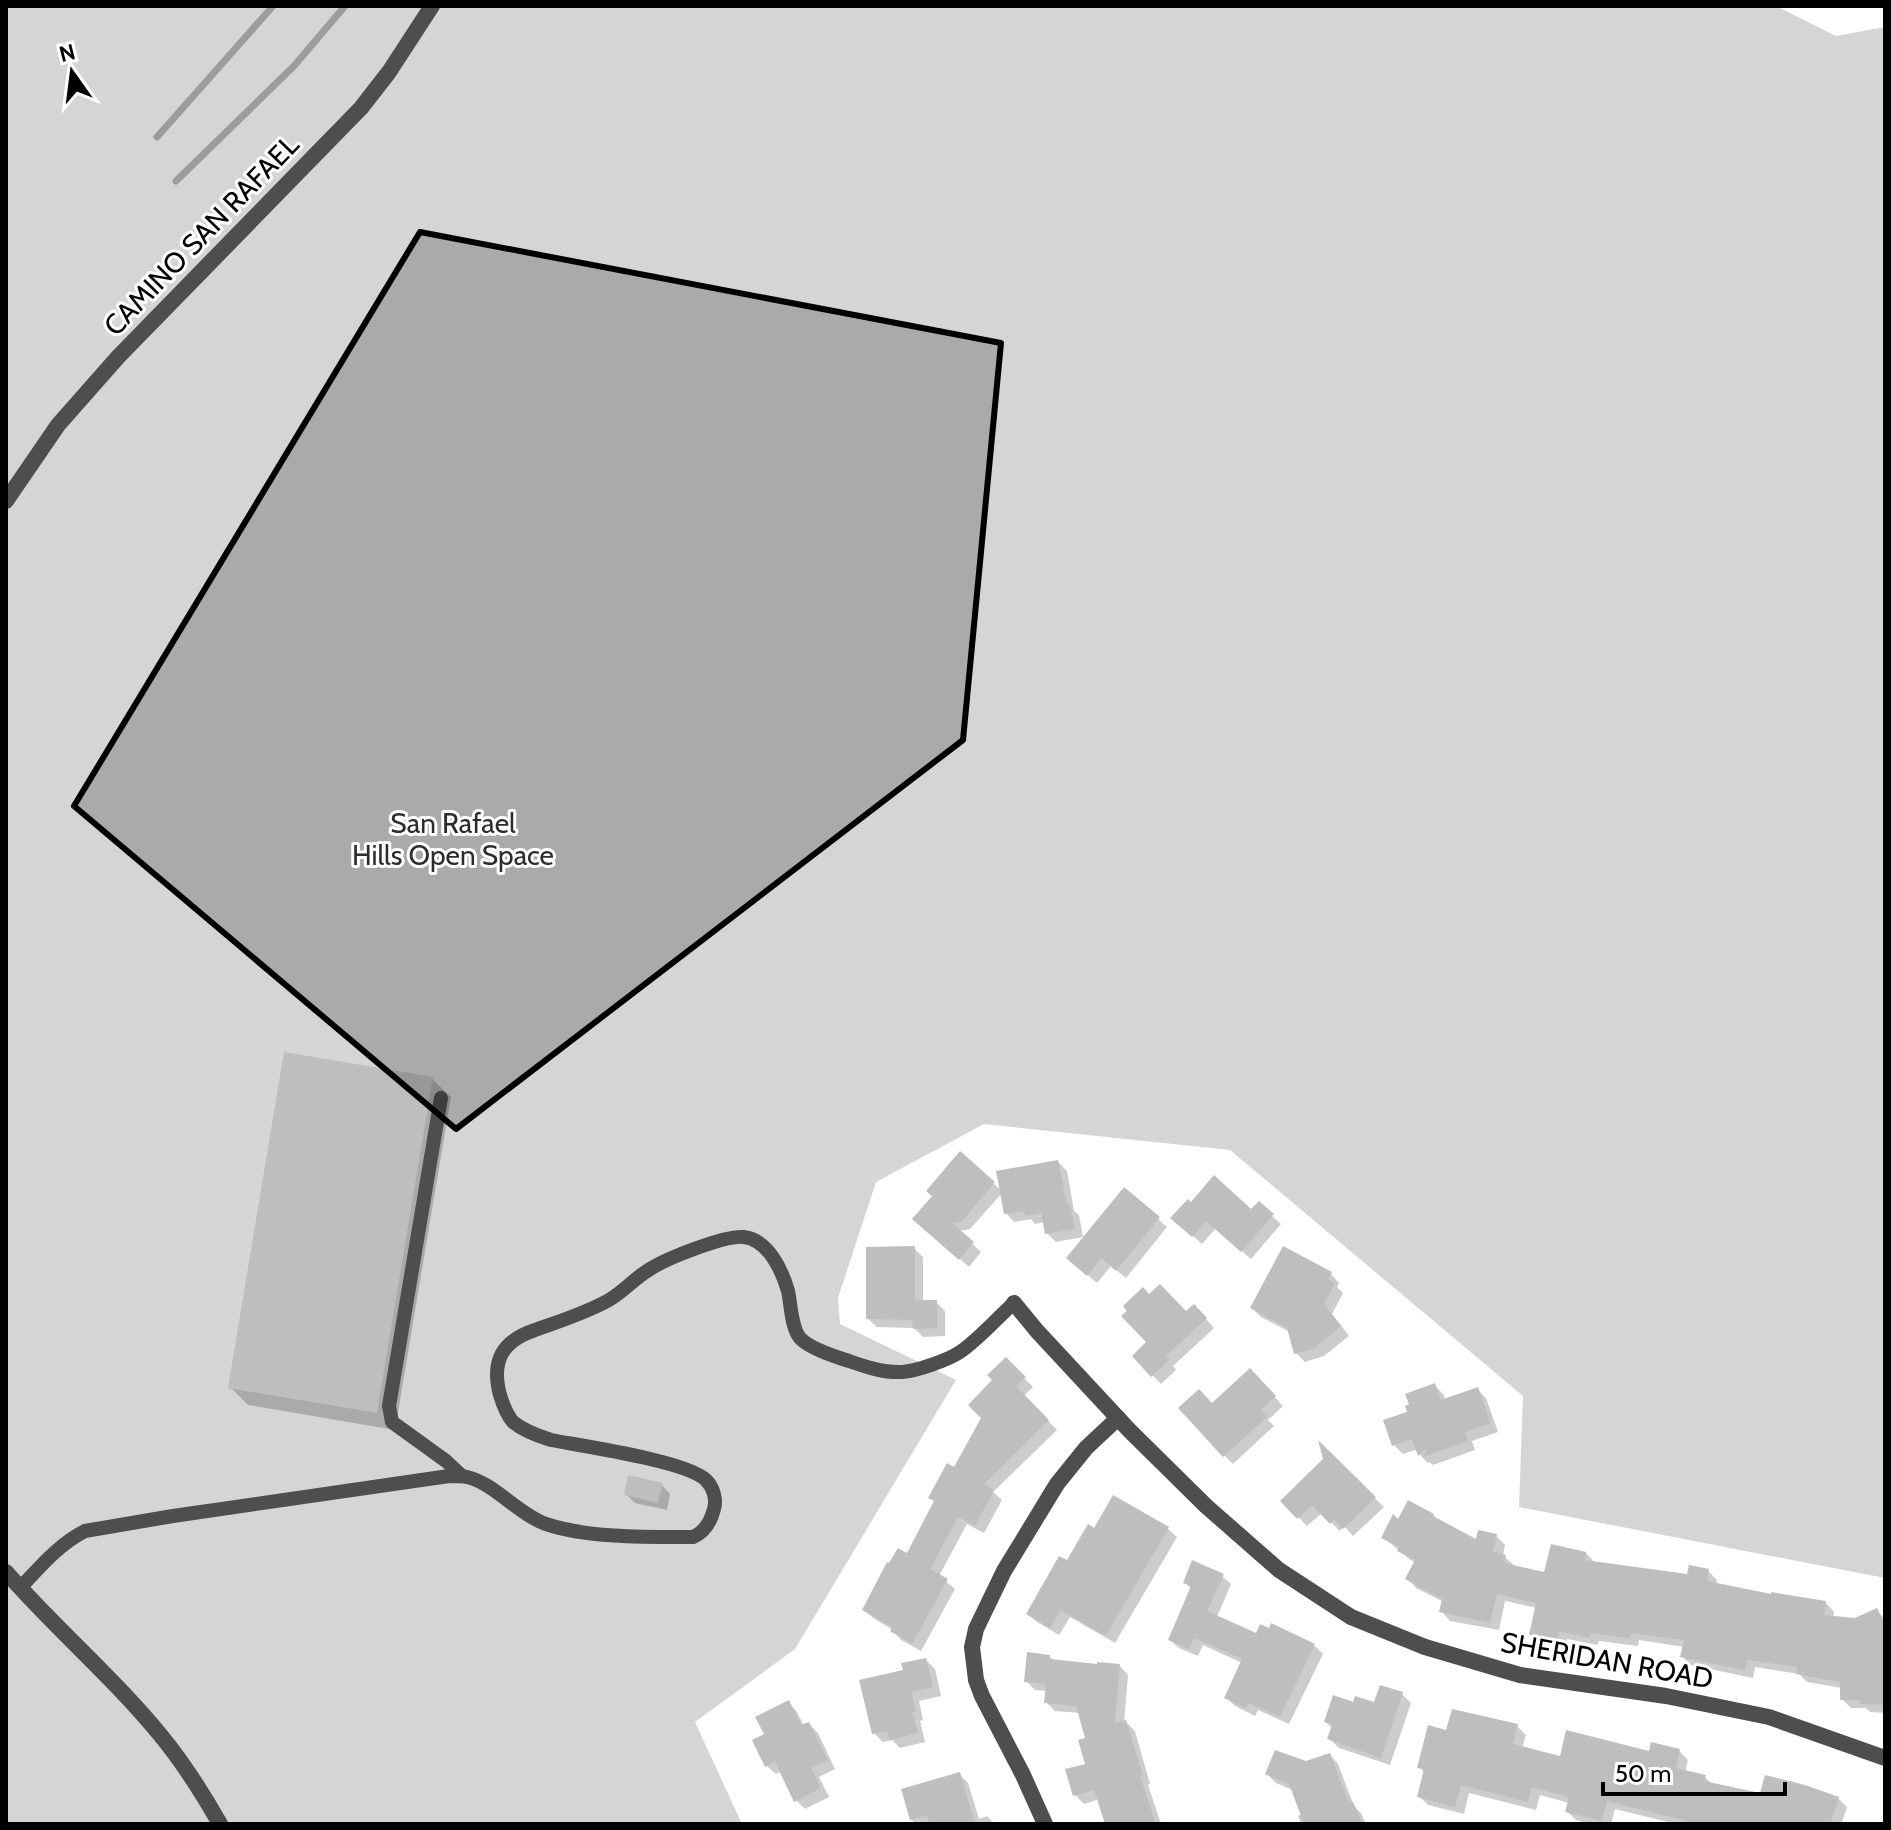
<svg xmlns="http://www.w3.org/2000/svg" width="1891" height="1830" font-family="Cabin,sans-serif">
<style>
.green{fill:#d5d5d5}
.shadow{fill:#0003}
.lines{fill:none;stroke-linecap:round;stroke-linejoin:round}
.stream{stroke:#9c9c9c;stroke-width:7}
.building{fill:#bebebe}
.service{stroke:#4e4e4e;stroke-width:14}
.minor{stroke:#4e4e4e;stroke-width:16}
.tertiary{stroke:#4e4e4e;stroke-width:16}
.marked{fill:#000;fill-opacity:0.2;stroke:#000;stroke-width:6;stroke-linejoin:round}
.labels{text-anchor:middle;stroke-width:6;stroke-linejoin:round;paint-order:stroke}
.street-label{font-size:28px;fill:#000;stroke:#fff}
.park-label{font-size:28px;fill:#2c2c2c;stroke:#fff}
</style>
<rect width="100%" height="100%" fill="#fff"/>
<path class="green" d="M 6,6 L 1776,6 L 1836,36 L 1885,27 L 1885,1578 L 1519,1507 L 1523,1396 L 1230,1150 L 984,1124 L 876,1182 L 838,1298 L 840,1324 L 956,1380 L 795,1649 L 695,1722 L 742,1824 L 6,1824 Z"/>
<g class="shadow">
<path d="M 432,1079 L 451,1097 L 395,1430 L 248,1405 L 230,1387 Z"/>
<path d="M 960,1154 L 1002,1191 L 1058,1162 L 1067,1171 L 1074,1211 L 1079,1215 L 1083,1237 L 1056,1242 L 1047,1233 L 1045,1222 L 1035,1224 L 1031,1219 L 1014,1222 L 1006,1213 L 1002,1193 L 970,1229 L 959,1231 L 981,1252 L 969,1267 L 924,1227 L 934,1197 Z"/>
<path d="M 1259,1204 L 1281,1224 L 1251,1259 L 1216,1228 L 1202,1244 L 1173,1218 L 1252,1211 Z"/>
<path d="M 1158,1219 L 1167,1227 L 1126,1278 L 1111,1266 L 1097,1283 L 1077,1266 Z"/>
<path d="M 914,1248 L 923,1257 L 923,1302 L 936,1302 L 945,1311 L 945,1336 L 923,1337 L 914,1328 L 877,1327 L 868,1319 Z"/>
<path d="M 1331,1274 L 1339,1283 L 1337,1287 L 1343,1293 L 1332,1314 L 1349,1336 L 1324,1356 L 1305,1362 L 1296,1353 L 1290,1332 L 1261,1317 L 1252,1308 Z"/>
<path d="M 1149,1296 L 1186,1314 L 1194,1306 L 1214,1328 L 1173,1366 L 1176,1370 L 1161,1384 L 1134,1356 L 1149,1342 Z"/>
<path d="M 1006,1360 L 1033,1387 L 1024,1396 L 1057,1430 L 993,1492 L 1002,1500 L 984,1533 L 967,1524 L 939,1576 L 955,1589 L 921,1651 L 901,1640 L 893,1630 L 873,1618 L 864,1609 L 908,1555 L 936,1503 L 931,1498 L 955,1469 L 983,1418 L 995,1380 Z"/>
<path d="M 1250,1371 L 1283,1406 L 1268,1420 L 1274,1426 L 1233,1464 L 1224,1455 Z"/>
<path d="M 1435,1386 L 1443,1394 L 1446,1401 L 1477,1389 L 1486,1398 L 1498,1432 L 1472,1441 L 1475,1450 L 1433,1465 L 1430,1462 L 1428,1463 L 1420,1455 L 1418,1449 L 1403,1454 L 1394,1445 L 1386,1421 L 1410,1413 Z"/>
<path d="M 1322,1447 L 1384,1507 L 1353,1536 L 1344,1526 L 1340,1531 L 1322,1513 L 1307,1526 L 1283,1501 L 1326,1459 Z"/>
<path d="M 662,1485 L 670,1494 L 667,1510 L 635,1503 L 626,1494 Z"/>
<path d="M 1433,1515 L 1439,1521 L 1478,1542 L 1496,1536 L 1505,1545 L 1503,1556 L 1514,1565 L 1514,1568 L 1546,1575 L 1586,1553 L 1595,1563 L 1689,1576 L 1708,1571 L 1717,1580 L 1716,1585 L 1773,1596 L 1826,1603 L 1834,1612 L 1833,1618 L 1855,1620 L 1876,1610 L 1885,1619 L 1885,1713 L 1870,1712 L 1866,1708 L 1851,1708 L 1842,1699 L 1842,1688 L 1807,1682 L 1799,1674 L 1755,1667 L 1753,1678 L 1691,1665 L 1682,1656 L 1684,1647 L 1639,1640 L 1638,1646 L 1599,1641 L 1598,1645 L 1567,1639 L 1565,1649 L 1540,1643 L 1531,1634 L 1537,1608 L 1505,1601 L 1499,1630 L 1450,1621 L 1442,1612 L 1444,1602 L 1416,1588 L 1408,1579 L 1416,1563 L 1409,1559 L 1383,1537 L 1399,1523 Z"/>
<path d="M 1168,1529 L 1177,1537 L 1115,1643 L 1070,1617 L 1059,1635 L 1037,1622 L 1028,1614 L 1095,1530 Z"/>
<path d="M 1222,1576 L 1231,1584 L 1217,1617 L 1257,1635 L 1314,1645 L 1323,1654 L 1289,1724 L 1258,1710 L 1255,1716 L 1235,1706 L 1226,1697 L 1242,1663 L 1203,1645 L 1198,1656 L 1179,1648 L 1170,1640 L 1192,1590 L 1185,1582 Z"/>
<path d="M 1049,1656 L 1054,1661 L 1120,1666 L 1128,1675 L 1124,1723 L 1126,1722 L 1135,1731 L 1150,1784 L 1148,1785 L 1161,1824 L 1107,1824 L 1099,1799 L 1084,1804 L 1075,1795 L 1088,1765 L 1087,1740 L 1080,1713 L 1055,1711 L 1046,1702 L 1047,1691 L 1035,1690 L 1026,1681 Z"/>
<path d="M 926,1660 L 935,1669 L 941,1696 L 919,1701 L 923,1720 L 920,1721 L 925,1742 L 900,1748 L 892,1740 L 883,1742 L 874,1733 L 905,1671 Z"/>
<path d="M 1402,1694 L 1411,1703 L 1390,1765 L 1339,1748 L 1330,1739 L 1333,1729 L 1326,1722 Z"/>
<path d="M 789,1703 L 797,1712 L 804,1726 L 809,1724 L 818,1733 L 835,1769 L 819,1777 L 829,1797 L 805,1809 L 796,1800 L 782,1771 L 776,1774 L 767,1766 L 766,1735 Z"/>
<path d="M 1517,1726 L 1526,1735 L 1522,1749 L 1561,1758 L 1679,1751 L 1688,1760 L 1685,1772 L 1705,1777 L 1713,1785 L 1762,1796 L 1838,1798 L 1847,1807 L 1842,1822 L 1847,1824 L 1676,1824 L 1615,1809 L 1611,1824 L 1592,1824 L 1576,1820 L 1567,1811 L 1569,1803 L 1540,1795 L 1536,1810 L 1469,1793 L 1464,1814 L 1428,1805 L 1419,1796 L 1425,1773 L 1419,1767 L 1448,1732 Z"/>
<path d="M 1330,1755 L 1338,1764 L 1354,1806 L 1361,1813 L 1366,1824 L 1301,1824 L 1298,1816 L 1302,1814 L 1293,1790 L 1276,1783 L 1267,1774 Z"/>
<path d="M 959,1774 L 968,1783 L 979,1819 L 987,1816 L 995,1824 L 916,1824 L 911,1819 Z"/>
</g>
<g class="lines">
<g class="stream">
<path d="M 157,137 L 273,6"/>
<path d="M 176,181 L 294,66 L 345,6"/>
</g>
</g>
<g class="building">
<path d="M 284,1052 L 433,1077 L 377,1413 L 228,1388 Z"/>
<path d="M 960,1151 L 995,1182 L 962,1221 L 952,1223 L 974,1242 L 959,1260 L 912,1219 L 932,1196 L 926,1191 Z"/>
<path d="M 1058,1160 L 1067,1205 L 1070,1204 L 1075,1229 L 1045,1234 L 1041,1213 L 1025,1216 L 1024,1211 L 1004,1214 L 996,1171 Z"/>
<path d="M 1214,1175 L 1251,1209 L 1259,1201 L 1274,1214 L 1241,1252 L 1206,1221 L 1192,1237 L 1170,1218 L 1188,1199 L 1191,1202 Z"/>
<path d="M 1124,1187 L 1160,1217 L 1116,1271 L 1101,1258 L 1087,1276 L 1066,1258 Z"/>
<path d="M 915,1246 L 915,1300 L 937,1300 L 937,1328 L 913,1329 L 912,1320 L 866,1319 L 866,1247 Z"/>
<path d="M 1283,1246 L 1332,1272 L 1328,1279 L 1335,1283 L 1324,1304 L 1341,1326 L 1315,1348 L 1294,1354 L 1287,1328 L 1250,1308 Z"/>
<path d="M 1160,1284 L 1186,1311 L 1194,1304 L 1207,1318 L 1166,1356 L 1169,1360 L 1151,1377 L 1132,1356 L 1146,1342 L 1121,1316 L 1127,1311 L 1123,1306 L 1143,1287 L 1149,1294 Z"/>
<path d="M 1006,1357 L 1026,1377 L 1016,1386 L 1049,1420 L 984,1484 L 994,1490 L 975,1526 L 958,1517 L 930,1569 L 948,1579 L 912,1644 L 890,1631 L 892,1627 L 862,1610 L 887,1562 L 889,1563 L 898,1548 L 907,1553 L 934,1501 L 928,1498 L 947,1463 L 954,1467 L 981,1418 L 968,1405 L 992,1380 L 987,1375 Z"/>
<path d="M 1250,1368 L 1276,1396 L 1261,1410 L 1267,1417 L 1223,1457 L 1178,1408 L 1199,1389 L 1212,1403 Z"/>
<path d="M 1435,1383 L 1441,1400 L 1478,1387 L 1491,1423 L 1465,1432 L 1468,1441 L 1423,1457 L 1428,1447 L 1418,1456 L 1412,1439 L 1392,1446 L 1383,1420 L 1407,1412 L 1405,1406 L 1409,1404 L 1405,1394 Z"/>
<path d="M 1318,1440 L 1376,1497 L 1343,1529 L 1334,1519 L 1330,1524 L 1312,1505 L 1297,1519 L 1280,1501 L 1323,1459 Z"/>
<path d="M 628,1475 L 663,1483 L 658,1503 L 624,1495 Z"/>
<path d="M 1113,1495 L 1169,1527 L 1106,1636 L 1060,1610 L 1050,1628 L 1026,1614 L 1059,1556 L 1067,1560 L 1088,1524 L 1094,1528 Z"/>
<path d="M 1408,1500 L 1434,1514 L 1433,1516 L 1476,1539 L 1478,1530 L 1497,1534 L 1493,1552 L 1506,1555 L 1504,1563 L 1544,1572 L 1551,1544 L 1586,1552 L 1585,1560 L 1687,1574 L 1689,1565 L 1709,1569 L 1707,1581 L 1771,1594 L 1771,1592 L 1826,1601 L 1824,1615 L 1855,1618 L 1877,1608 L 1885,1625 L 1885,1705 L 1860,1704 L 1860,1700 L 1840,1700 L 1840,1682 L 1796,1674 L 1797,1667 L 1747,1660 L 1745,1670 L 1680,1657 L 1684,1640 L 1631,1633 L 1630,1638 L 1591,1633 L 1590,1638 L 1559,1631 L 1557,1641 L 1529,1635 L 1536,1603 L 1497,1594 L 1490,1623 L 1439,1612 L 1442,1599 L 1405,1579 L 1415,1560 L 1397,1551 L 1399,1547 L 1381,1538 L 1393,1514 L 1398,1519 Z"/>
<path d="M 1192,1560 L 1224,1574 L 1207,1611 L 1256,1633 L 1260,1624 L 1269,1628 L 1271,1623 L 1315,1644 L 1280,1717 L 1249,1703 L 1246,1708 L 1224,1698 L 1242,1659 L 1194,1638 L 1189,1649 L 1168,1640 L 1191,1586 L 1183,1583 Z"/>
<path d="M 1027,1652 L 1050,1655 L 1050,1659 L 1097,1664 L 1097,1662 L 1120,1664 L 1115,1723 L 1126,1720 L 1143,1776 L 1140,1776 L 1156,1824 L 1105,1824 L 1094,1790 L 1073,1796 L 1065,1769 L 1085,1764 L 1078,1740 L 1085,1738 L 1076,1706 L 1044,1703 L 1046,1684 L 1024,1682 Z"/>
<path d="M 926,1658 L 933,1687 L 911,1692 L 916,1711 L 912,1712 L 918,1733 L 890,1740 L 887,1731 L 872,1734 L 859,1680 L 903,1670 L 901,1663 Z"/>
<path d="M 1380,1685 L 1403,1692 L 1381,1758 L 1327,1739 L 1332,1725 L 1324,1722 L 1333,1695 L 1353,1702 L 1355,1696 L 1374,1702 Z"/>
<path d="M 789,1700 L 801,1725 L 809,1722 L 828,1760 L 811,1768 L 821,1788 L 794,1802 L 775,1762 L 765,1767 L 752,1740 L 764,1734 L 755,1717 Z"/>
<path d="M 1452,1709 L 1518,1724 L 1513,1744 L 1560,1756 L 1566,1730 L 1649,1751 L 1651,1742 L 1680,1749 L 1676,1768 L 1706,1775 L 1704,1781 L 1760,1793 L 1765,1775 L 1805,1785 L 1839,1797 L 1830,1824 L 1699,1824 L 1607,1801 L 1602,1821 L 1565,1812 L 1569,1797 L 1531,1787 L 1528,1802 L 1461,1785 L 1455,1807 L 1417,1797 L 1424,1769 L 1417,1768 L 1428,1725 L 1446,1730 Z"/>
<path d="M 1275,1750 L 1306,1761 L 1330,1753 L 1349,1803 L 1353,1802 L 1363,1824 L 1304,1824 L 1289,1784 L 1265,1774 Z"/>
<path d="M 960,1772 L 975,1824 L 929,1824 L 927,1815 L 910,1820 L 901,1789 Z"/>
</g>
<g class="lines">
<g class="service">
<path d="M 441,1098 L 389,1406 L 392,1422 L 446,1461 L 462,1476"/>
<path d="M 20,1588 C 40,1567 59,1544 85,1531 L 173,1516 L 449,1476 C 455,1476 461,1476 467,1477 C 494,1483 519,1515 546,1524 C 586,1538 650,1537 693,1537 C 705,1532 711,1521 714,1509 C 717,1499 713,1487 706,1480 C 687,1461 582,1446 551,1440 C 538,1436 524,1431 513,1422 C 506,1414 503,1405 500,1395 C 491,1361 502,1341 535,1330 C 560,1321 586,1313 609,1300 C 623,1292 634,1279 647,1271 C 664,1259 725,1235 744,1237 C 768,1240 782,1270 788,1291 C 791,1304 791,1327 800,1338 C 809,1348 836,1357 849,1361 C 866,1367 884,1373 902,1372 C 917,1371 948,1360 960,1352 C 978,1340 998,1317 1014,1303"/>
</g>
<g class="minor">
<path d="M 1014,1303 L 1037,1331 L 1129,1430 L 1206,1506 L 1279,1570 L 1351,1617 L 1425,1647 L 1520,1675 L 1666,1696 L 1769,1717 L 1885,1758"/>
<path d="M 1045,1824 L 1023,1775 L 982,1696 L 976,1680 L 972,1647 L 976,1629 L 1004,1571 L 1057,1484 L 1086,1448 L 1118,1418"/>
</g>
<g class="tertiary">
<path d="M 6,501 L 58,425 L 118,357 L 361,108 L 389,72 L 432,6"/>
<path d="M 6,1572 C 56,1629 114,1678 162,1737 C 184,1764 203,1794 220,1824"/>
</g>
</g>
<path class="marked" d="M 420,232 L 1001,343 L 963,740 L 456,1129 L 74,806 Z"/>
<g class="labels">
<g class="street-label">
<text transform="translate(201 235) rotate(-46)" y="10">CAMINO SAN RAFAEL</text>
<text transform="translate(1607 1660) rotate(10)" y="10">SHERIDAN ROAD</text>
</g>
<g class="park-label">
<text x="453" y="833">San Rafael<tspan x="453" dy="32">Hills Open Space</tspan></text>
</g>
</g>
<rect width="1891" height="1830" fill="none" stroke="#000000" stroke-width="16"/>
<g transform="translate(72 72) rotate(346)" stroke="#ffffff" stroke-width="6" paint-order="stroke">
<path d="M0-6L14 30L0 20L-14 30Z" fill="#000000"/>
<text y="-12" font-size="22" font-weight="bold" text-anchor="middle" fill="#000000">N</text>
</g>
<path d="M1603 1782v12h182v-12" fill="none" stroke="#000000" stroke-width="4"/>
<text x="1615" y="1782" font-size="24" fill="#000000" stroke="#ffffff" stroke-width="6" paint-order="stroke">50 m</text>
</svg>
